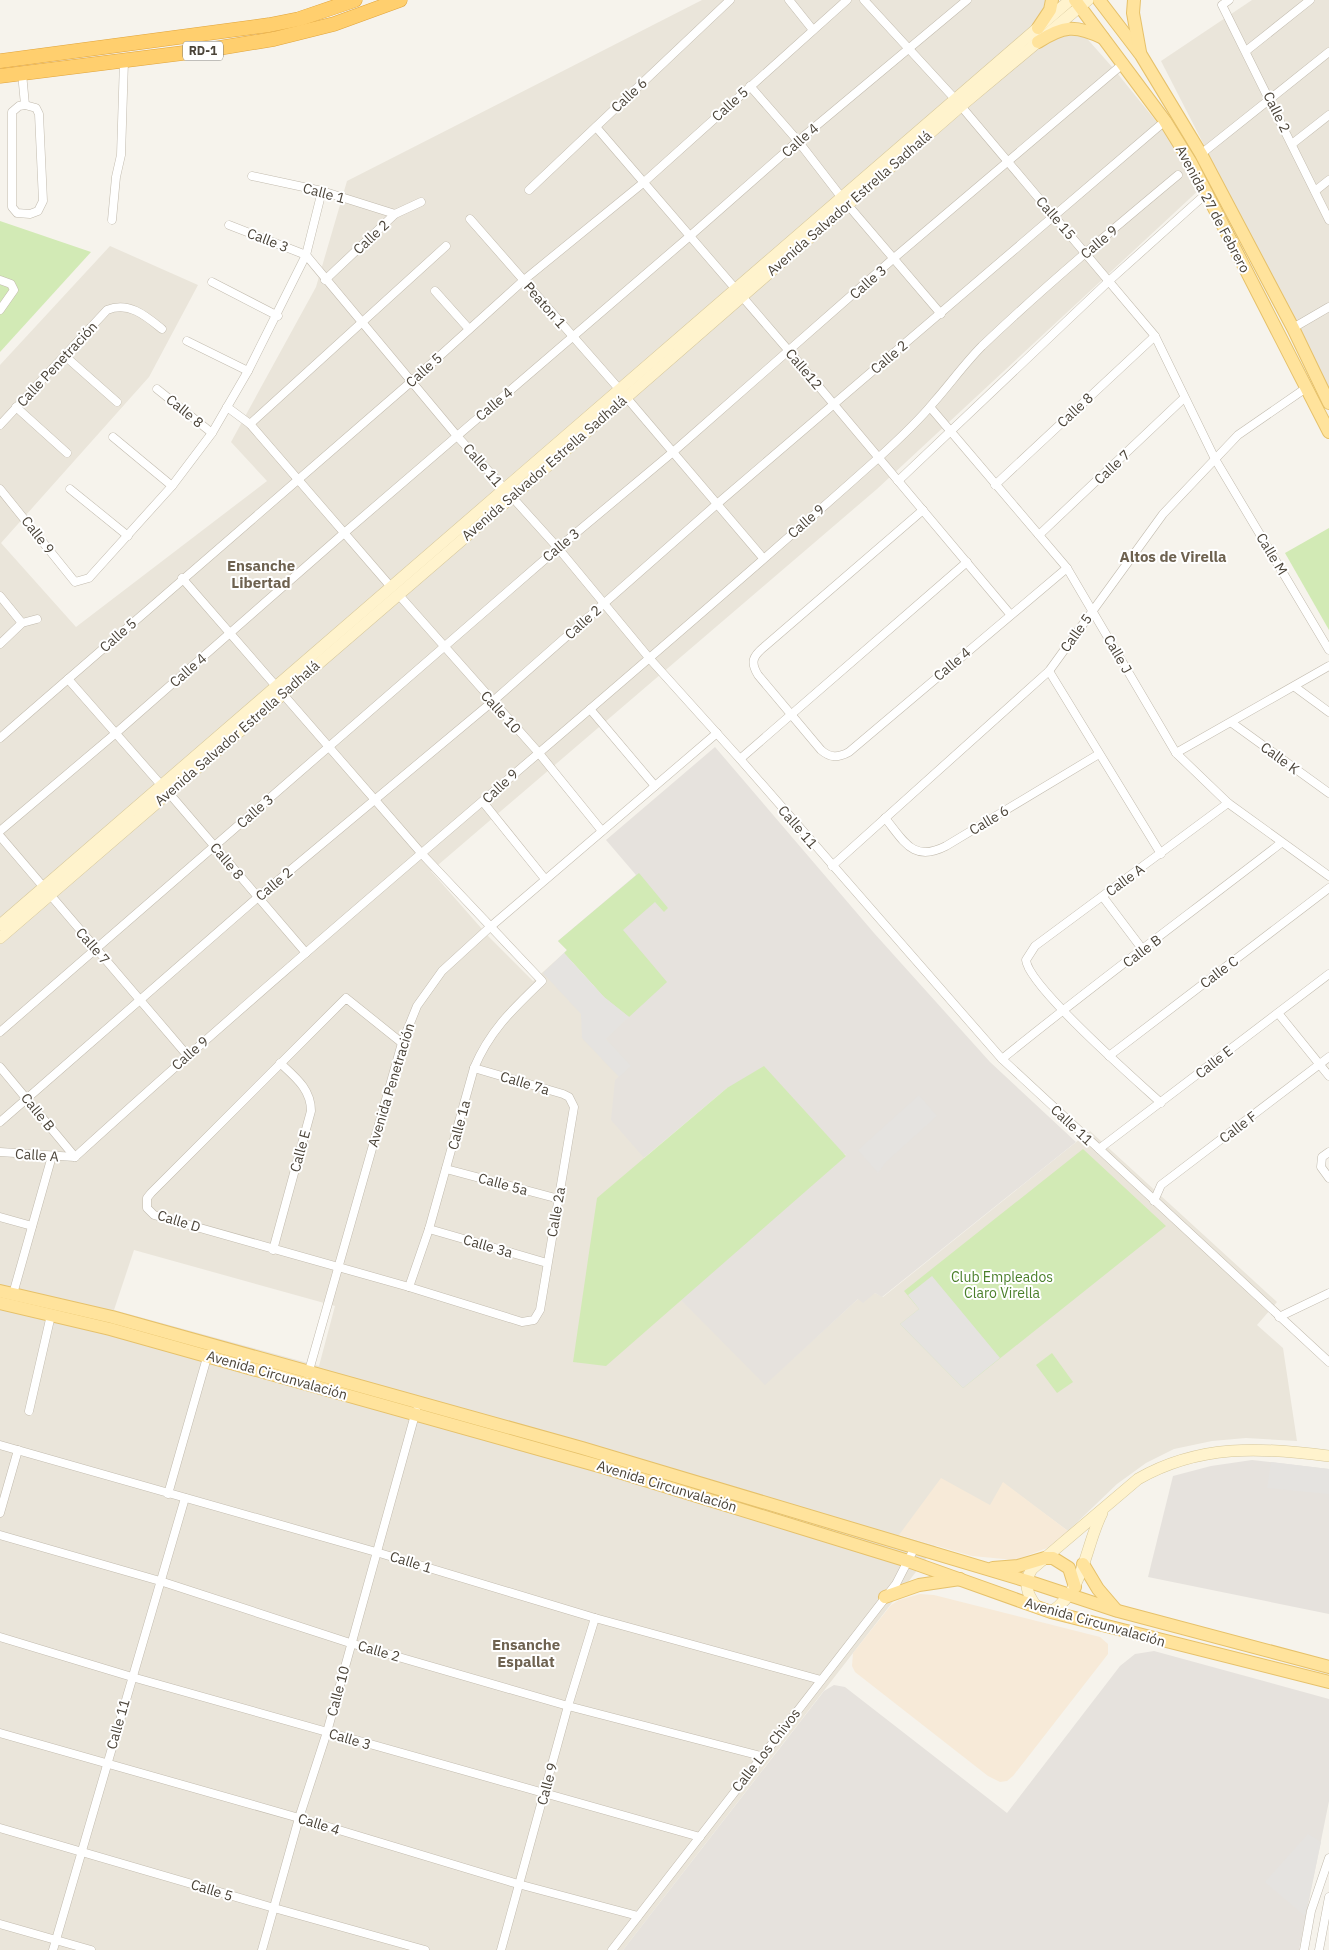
<svg xmlns="http://www.w3.org/2000/svg" width="1329" height="1950" font-family="'IBM Plex Sans',sans-serif">
<style>
.residential{fill:#eae5da;fill-rule:evenodd}
.commercial{fill:#f7ead8}
.industrial{fill:#e6e2dd}
.green{fill:#d2eab5}
.parking{fill:#e5e3e0}
.lines{fill:none;stroke-linecap:round;stroke-linejoin:round}
.minor-casing{stroke:#c2bbae;stroke-width:9}
.secondary-casing{stroke:#d6c79b;stroke-width:12}
.primary-casing{stroke:#e6c16a;stroke-width:14}
.motorway-casing{stroke:#e0a43c;stroke-width:15}
.minor{stroke:#fff;stroke-width:8}
.secondary{stroke:#fff3cd;stroke-width:11}
.primary{stroke:#ffe39c;stroke-width:12}
.motorway{stroke:#ffcf6e;stroke-width:14}
.labels{text-anchor:middle;stroke-width:4;stroke-linejoin:round;paint-order:stroke}
.shield{fill:#fff;stroke:#817c74;stroke-width:1}
.shield-label{font-size:12px;font-weight:bold;fill:#4b4439}
.street-label{font-size:14px;fill:#4b4439;stroke:#fff}
.park-label{font-size:14px;fill:#4a7f2a;stroke:#fff}
.neighbourhood-label{font-size:15px;font-weight:bold;fill:#6e6250;stroke:#fff}
</style>
<rect width="100%" height="100%" fill="#f6f3ec"/>
<g class="residential">
<path d="M 702,0 L 1053,0 L 1113,68 L 1160,126 L 1201,188 L 877,489 L 431,871 L 489,937 L 533,981 L 564,953 L 588,981 L 629,1017 L 631,1066 L 644,1158 L 765,1384 L 858,1299 L 875,1293 L 883,1297 L 1090,1131 L 1277,1302 L 1257,1325 L 1283,1348 L 1297,1441 L 1246,1438 L 1212,1441 L 1174,1449 L 1146,1463 L 1117,1484 L 1068,1531 L 1003,1483 L 991,1505 L 899,1535 L 936,1546 L 623,1950 L 0,1950 L 0,365 L 110,246 L 198,285 L 149,377 L 1,543 L 76,627 L 267,481 L 231,442 L 316,287 L 347,181 ZM 134,1250 L 335,1306 L 319,1366 L 114,1310 Z"/>
<path d="M 1252,0 L 1329,0 L 1329,389 L 1161,61 Z"/>
</g>
<g class="commercial">
<path d="M 941,1478 L 990,1505 L 1003,1482 L 1068,1531 L 1047,1548 L 1015,1560 L 972,1556 L 899,1535 Z"/>
<path d="M 920,1594 L 934,1595 L 1100,1637 L 1108,1644 L 1108,1654 L 1013,1776 L 1007,1781 L 1000,1782 L 988,1776 L 855,1672 L 852,1666 L 853,1653 L 891,1605 L 899,1600 Z"/>
</g>
<g class="industrial">
<path d="M 715,747 L 874,933 L 990,1062 L 1076,1142 L 882,1297 L 875,1293 L 863,1303 L 858,1299 L 765,1385 L 680,1299 L 846,1155 L 727,1088 L 644,1158 L 611,1120 L 615,1080 L 630,1066 L 606,1039 L 629,1017 L 564,953 L 567,950 L 558,941 L 636,875 L 606,840 Z"/>
<path d="M 1252,1460 L 1329,1469 L 1329,1614 L 1148,1577 L 1173,1476 L 1211,1466 Z"/>
<path d="M 1154,1651 L 1329,1699 L 1329,1801 L 1299,1950 L 623,1950 L 824,1691 L 834,1685 L 845,1687 L 1007,1813 L 1120,1666 L 1135,1654 Z"/>
</g>
<g class="green">
<path d="M 0,221 L 91,252 L 0,352 Z"/>
<path d="M 1329,528 L 1329,630 L 1285,553 Z"/>
<path d="M 639,873 L 668,908 L 664,912 L 655,902 L 623,930 L 667,982 L 629,1017 L 604,997 L 564,953 L 567,950 L 558,941 Z"/>
<path d="M 764,1066 L 846,1156 L 606,1366 L 573,1362 L 597,1198 L 727,1088 Z"/>
<path d="M 1083,1149 L 1166,1226 L 963,1388 L 900,1324 L 919,1309 L 904,1291 Z"/>
<path d="M 1052,1353 L 1073,1382 L 1057,1393 L 1036,1365 Z"/>
</g>
<g class="parking">
<path d="M 564,953 L 604,997 L 629,1017 L 606,1039 L 631,1066 L 619,1077 L 582,1038 L 581,1014 L 543,973 Z"/>
<path d="M 919,1095 L 937,1116 L 886,1162 L 878,1173 L 858,1150 Z"/>
<path d="M 932,1276 L 1000,1358 L 963,1388 L 900,1324 L 919,1309 L 908,1295 Z"/>
<path d="M 1271,1462 L 1329,1469 L 1329,1494 L 1267,1488 Z"/>
<path d="M 1308,1834 L 1321,1842 L 1305,1916 L 1265,1882 Z"/>
</g>
<g class="lines">
<defs>
<g id="minor">
<path d="M 789,0 L 813,30"/>
<path d="M 864,0 L 955,99 L 1155,336 L 1215,459 L 1329,650"/>
<path d="M 1229,0 L 1222,5 L 1329,220"/>
<path d="M 1246,51 L 1310,0"/>
<path d="M 22,73 L 25,105"/>
<path d="M 750,86 L 798,141 L 842,198"/>
<path d="M 25,105 L 36,108 L 39,114 L 43,201 L 38,211 L 30,214 L 17,213 L 12,207 L 12,112 L 19,106 Z"/>
<path d="M 596,127 L 789,351 L 1010,614"/>
<path d="M 1292,144 L 1329,115"/>
<path d="M 1201,154 L 1329,52"/>
<path d="M 252,176 L 322,191 L 395,214"/>
<path d="M 529,190 L 730,0"/>
<path d="M 1315,191 L 1329,180"/>
<path d="M 847,204 L 941,314"/>
<path d="M 470,219 L 620,390"/>
<path d="M 112,220 L 116,177 L 121,155 L 124,61"/>
<path d="M 229,225 L 306,255 L 457,436 L 558,548 L 650,659 L 740,759 L 1002,1059 L 1329,1362"/>
<path d="M 0,280 L 11,284 L 14,290 L 0,310"/>
<path d="M 325,280 L 395,214 L 421,202"/>
<path d="M 212,282 L 278,316"/>
<path d="M 435,291 L 469,329"/>
<path d="M 1293,328 L 1329,307"/>
<path d="M 187,341 L 248,371"/>
<path d="M 65,356 L 117,402"/>
<path d="M 157,389 L 212,433"/>
<path d="M 626,397 L 763,558"/>
<path d="M 16,407 L 67,453"/>
<path d="M 227,407 L 250,424 L 391,587"/>
<path d="M 930,407 L 1067,568 L 1176,753 L 1228,803 L 1329,876"/>
<path d="M 250,424 L 446,246"/>
<path d="M 0,425 L 107,310 C 129,301 146,316 162,329"/>
<path d="M 113,437 L 172,486"/>
<path d="M 898,481 L 1110,280 L 1208,192"/>
<path d="M 995,485 L 1155,336"/>
<path d="M 0,489 L 75,582 L 89,578 L 172,486 L 212,433 L 248,371 L 306,255 L 322,191"/>
<path d="M 70,489 L 128,536"/>
<path d="M 923,510 L 764,647 C 753,656 750,662 758,675 L 821,750 C 830,758 838,758 849,752 L 1067,568"/>
<path d="M 1039,535 L 1184,398"/>
<path d="M 182,578 L 422,854 L 542,981 C 513,1009 490,1030 474,1068 L 429,1229 L 409,1287"/>
<path d="M 398,594 L 538,752 L 602,831"/>
<path d="M 0,596 L 22,623"/>
<path d="M 0,644 L 22,623 L 37,619"/>
<path d="M 1049,671 L 1161,854"/>
<path d="M 68,679 L 162,786"/>
<path d="M 1295,687 L 1329,712"/>
<path d="M 590,709 L 655,786"/>
<path d="M 1232,723 L 1329,793"/>
<path d="M 0,738 L 412,381 L 524,280 L 643,183 L 847,0"/>
<path d="M 1176,753 L 1329,666"/>
<path d="M 740,759 L 967,562"/>
<path d="M 168,792 L 306,953"/>
<path d="M 483,802 L 545,879"/>
<path d="M 885,818 C 904,841 913,863 946,846 L 1099,754"/>
<path d="M 0,831 L 116,733 L 343,534 L 690,236 L 798,141 L 967,0"/>
<path d="M 0,836 L 187,1055"/>
<path d="M 832,866 L 1049,671 L 1163,514 L 1238,435 L 1306,388 L 1309,390"/>
<path d="M 1103,897 L 1143,950"/>
<path d="M 1278,1013 L 1329,1076"/>
<path d="M 0,1032 L 558,548 L 673,452 L 894,258 L 1124,63"/>
<path d="M 402,1043 L 346,998 L 151,1193 L 147,1198 L 147,1208 L 154,1215 L 409,1287 L 522,1322 L 534,1320 L 540,1310 L 574,1107 L 569,1097 L 563,1094 L 474,1068"/>
<path d="M 1109,1056 L 1329,888"/>
<path d="M 1002,1059 C 1093,985 1188,915 1281,843"/>
<path d="M 0,1067 L 75,1157"/>
<path d="M 1161,1103 C 1137,1081 1028,986 1026,960 L 1035,946 L 1228,803"/>
<path d="M 0,1122 L 257,898 L 492,702 L 717,504 L 1165,121"/>
<path d="M 1099,1149 L 1329,974"/>
<path d="M 0,1152 L 75,1157"/>
<path d="M 1329,1152 L 1322,1157 L 1321,1167 L 1329,1178"/>
<path d="M 75,1157 C 337,919 612,696 876,460 C 896,442 917,423 934,402 C 950,384 965,363 982,346 C 1045,286 1112,230 1178,175"/>
<path d="M 446,1169 L 559,1199"/>
<path d="M 1154,1201 L 1161,1185 L 1329,1057"/>
<path d="M 0,1217 L 32,1226"/>
<path d="M 429,1229 L 547,1263"/>
<path d="M 273,1250 L 311,1111 C 311,1089 295,1077 280,1063"/>
<path d="M 13,1294 L 52,1156"/>
<path d="M 1279,1317 L 1329,1293"/>
<path d="M 308,1374 L 402,1043 L 417,1006 L 442,971 L 489,928 L 717,733"/>
<path d="M 29,1411 L 51,1315"/>
<path d="M 0,1445 L 376,1552 L 595,1618 L 821,1680"/>
<path d="M 168,1494 L 208,1354"/>
<path d="M 0,1513 L 18,1450"/>
<path d="M 0,1535 L 160,1581 L 350,1643 L 568,1706 L 761,1756"/>
<path d="M 0,1637 L 132,1677 L 700,1837"/>
<path d="M 0,1733 L 299,1818 L 518,1884 L 638,1916"/>
<path d="M 0,1828 L 274,1908 L 425,1950"/>
<path d="M 0,1924 L 91,1950"/>
<path d="M 53,1950 L 185,1498"/>
<path d="M 262,1950 L 299,1818 L 327,1732 L 416,1411"/>
<path d="M 501,1950 L 568,1706 L 595,1618"/>
<path d="M 612,1950 L 896,1584 L 915,1547"/>
<path d="M 1304,1950 L 1311,1911 L 1329,1858"/>
<path d="M 1319,1950 L 1329,1897"/>
</g>
<g id="secondary">
<path d="M 0,925 L 1070,0"/>
<path d="M 0,938 L 512,497 L 961,106 L 1088,0"/>
<path d="M 1036,1606 C 1027,1594 1023,1583 1032,1569 L 1138,1479 C 1199,1444 1261,1447 1329,1456"/>
<path d="M 1051,1612 C 1085,1590 1085,1546 1102,1513"/>
</g>
<g id="primary">
<path d="M 1075,0 L 1165,121 L 1191,163 L 1329,432"/>
<path d="M 1099,0 L 1141,55 L 1201,154 L 1293,328 L 1329,403"/>
<path d="M 1134,0 L 1133,13 L 1140,52"/>
<path d="M 1038,28 L 1050,10 L 1052,0"/>
<path d="M 1038,42 C 1063,26 1075,24 1103,38"/>
<path d="M 0,1291 L 112,1317 L 582,1448 L 1027,1581 L 1118,1611 L 1329,1667"/>
<path d="M 0,1303 L 110,1329 L 606,1468 L 908,1561 L 1051,1612 L 1329,1682"/>
<path d="M 1083,1564 L 1098,1589 L 1116,1610"/>
<path d="M 993,1568 L 1018,1566 L 1045,1558 L 1053,1558 L 1069,1568 L 1075,1587"/>
<path d="M 885,1597 L 919,1585 L 960,1579"/>
</g>
<g id="motorway">
<path d="M 0,61 L 269,25 L 299,19 L 355,0"/>
<path d="M 0,76 L 207,50 L 274,39 L 334,24 L 400,0"/>
</g>
</defs>
<use href="#minor" class="minor-casing"/>
<use href="#secondary" class="secondary-casing"/>
<use href="#primary" class="primary-casing"/>
<use href="#motorway" class="motorway-casing"/>
<use href="#minor" class="minor"/>
<use href="#secondary" class="secondary"/>
<use href="#primary" class="primary"/>
<use href="#motorway" class="motorway"/>
</g>
<g class="labels">
<rect class="shield" x="183" y="41.5" width="40" height="19" rx="4"/>
<g class="shield-label">
<text x="203" y="55">RD-1</text>
</g>
<g class="street-label">
<text transform="translate(629 95) rotate(-43)" y="5">Calle 6</text>
<text transform="translate(730 104) rotate(-42)" y="5">Calle 5</text>
<text transform="translate(1277 112) rotate(64)" y="5">Calle 2</text>
<text transform="translate(800 140) rotate(-41)" y="5">Calle 4</text>
<text transform="translate(324 193) rotate(15)" y="5">Calle 1</text>
<text transform="translate(849 203) rotate(-41)" y="5">Avenida Salvador Estrella Sadhalá</text>
<text transform="translate(1213 209) rotate(62)" y="5">Avenida 27 de Febrero</text>
<text transform="translate(1056 218) rotate(49)" y="5">Calle 15</text>
<text transform="translate(371 237) rotate(-43)" y="5">Calle 2</text>
<text transform="translate(268 240) rotate(21)" y="5">Calle 3</text>
<text transform="translate(1099 242) rotate(-40)" y="5">Calle 9</text>
<text transform="translate(868 282) rotate(-41)" y="5">Calle 3</text>
<text transform="translate(545 305) rotate(49)" y="5">Peaton 1</text>
<text transform="translate(889 357) rotate(-40)" y="5">Calle 2</text>
<text transform="translate(57 364) rotate(-47)" y="5">Calle Penetración</text>
<text transform="translate(804 369) rotate(50)" y="5">Calle12</text>
<text transform="translate(424 370) rotate(-42)" y="5">Calle 5</text>
<text transform="translate(494 404) rotate(-40)" y="5">Calle 4</text>
<text transform="translate(1075 410) rotate(-43)" y="5">Calle 8</text>
<text transform="translate(185 411) rotate(39)" y="5">Calle 8</text>
<text transform="translate(483 465) rotate(49)" y="5">Calle 11</text>
<text transform="translate(1112 467) rotate(-43)" y="5">Calle 7</text>
<text transform="translate(544 468) rotate(-41)" y="5">Avenida Salvador Estrella Sadhalá</text>
<text transform="translate(806 521) rotate(-41)" y="5">Calle 9</text>
<text transform="translate(38 535) rotate(52)" y="5">Calle 9</text>
<text transform="translate(561 545) rotate(-40)" y="5">Calle 3</text>
<text transform="translate(1272 554) rotate(59)" y="5">Calle M</text>
<text transform="translate(583 622) rotate(-42)" y="5">Calle 2</text>
<text transform="translate(1076 633) rotate(-54)" y="5">Calle 5</text>
<text transform="translate(118 635) rotate(-41)" y="5">Calle 5</text>
<text transform="translate(1118 654) rotate(60)" y="5">Calle J</text>
<text transform="translate(952 664) rotate(-40)" y="5">Calle 4</text>
<text transform="translate(188 670) rotate(-41)" y="5">Calle 4</text>
<text transform="translate(501 712) rotate(48)" y="5">Calle 10</text>
<text transform="translate(237 733) rotate(-41)" y="5">Avenida Salvador Estrella Sadhalá</text>
<text transform="translate(1280 758) rotate(36)" y="5">Calle K</text>
<text transform="translate(500 786) rotate(-43)" y="5">Calle 9</text>
<text transform="translate(255 811) rotate(-41)" y="5">Calle 3</text>
<text transform="translate(989 820) rotate(-31)" y="5">Calle 6</text>
<text transform="translate(798 827) rotate(49)" y="5">Calle 11</text>
<text transform="translate(227 861) rotate(50)" y="5">Calle 8</text>
<text transform="translate(1125 880) rotate(-36)" y="5">Calle A</text>
<text transform="translate(274 884) rotate(-40)" y="5">Calle 2</text>
<text transform="translate(93 946) rotate(49)" y="5">Calle 7</text>
<text transform="translate(1142 951) rotate(-37)" y="5">Calle B</text>
<text transform="translate(1219 972) rotate(-37)" y="5">Calle C</text>
<text transform="translate(190 1053) rotate(-41)" y="5">Calle 9</text>
<text transform="translate(1214 1062) rotate(-38)" y="5">Calle E</text>
<text transform="translate(525 1083) rotate(17)" y="5">Calle 7a</text>
<text transform="translate(391 1085) rotate(-73)" y="5">Avenida Penetración</text>
<text transform="translate(38 1112) rotate(51)" y="5">Calle B</text>
<text transform="translate(459 1125) rotate(-75)" y="5">Calle 1a</text>
<text transform="translate(1072 1125) rotate(43)" y="5">Calle 11</text>
<text transform="translate(1238 1127) rotate(-37)" y="5">Calle F</text>
<text transform="translate(300 1151) rotate(-75)" y="5">Calle E</text>
<text transform="translate(37 1155) rotate(4)" y="5">Calle A</text>
<text transform="translate(503 1184) rotate(15)" y="5">Calle 5a</text>
<text transform="translate(556 1212) rotate(-80)" y="5">Calle 2a</text>
<text transform="translate(179 1221) rotate(17)" y="5">Calle D</text>
<text transform="translate(488 1246) rotate(16)" y="5">Calle 3a</text>
<text transform="translate(277 1375) rotate(16)" y="5">Avenida Circunvalación</text>
<text transform="translate(667 1486) rotate(17)" y="5">Avenida Circunvalación</text>
<text transform="translate(411 1562) rotate(17)" y="5">Calle 1</text>
<text transform="translate(1095 1622) rotate(16)" y="5">Avenida Circunvalación</text>
<text transform="translate(379 1651) rotate(16)" y="5">Calle 2</text>
<text transform="translate(338 1691) rotate(-75)" y="5">Calle 10</text>
<text transform="translate(118 1724) rotate(-74)" y="5">Calle 11</text>
<text transform="translate(350 1739) rotate(16)" y="5">Calle 3</text>
<text transform="translate(766 1750) rotate(-52)" y="5">Calle Los Chivos</text>
<text transform="translate(547 1784) rotate(-75)" y="5">Calle 9</text>
<text transform="translate(319 1824) rotate(17)" y="5">Calle 4</text>
<text transform="translate(212 1890) rotate(17)" y="5">Calle 5</text>
</g>
<g class="park-label">
<text x="1002" y="1282">Club Empleados<tspan x="1002" dy="16">Claro Virella</tspan></text>
</g>
<g class="neighbourhood-label">
<text x="1173" y="562">Altos de Virella</text>
<text x="261" y="571">Ensanche<tspan x="261" dy="17">Libertad</tspan></text>
<text x="526" y="1650">Ensanche<tspan x="526" dy="17">Espallat</tspan></text>
</g>
</g>
</svg>
